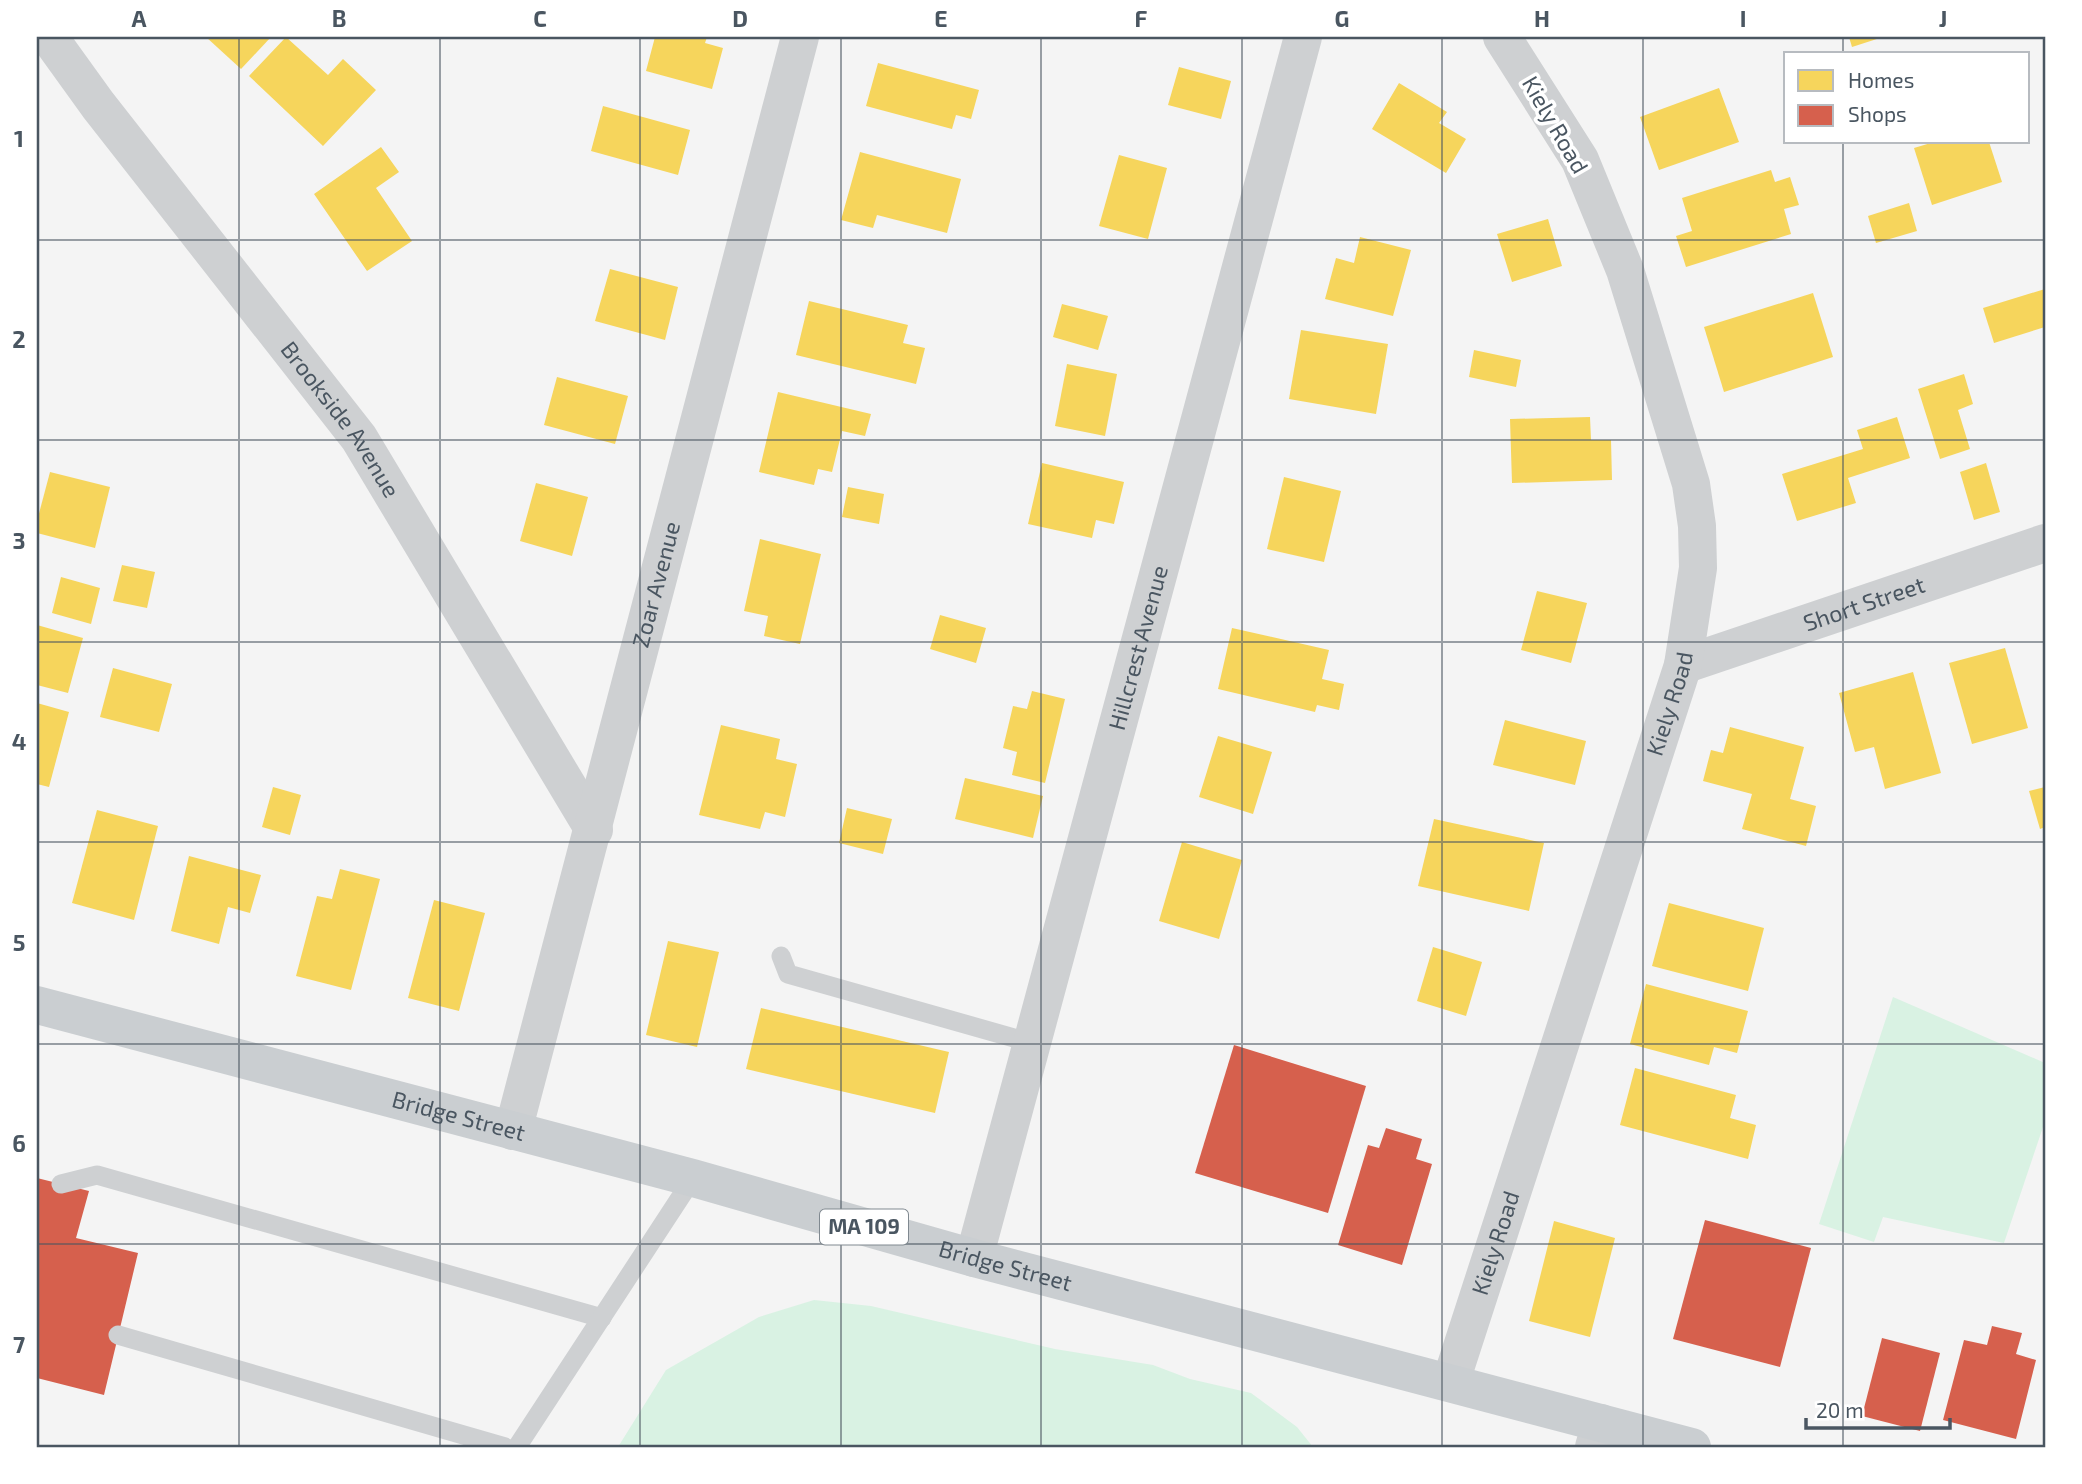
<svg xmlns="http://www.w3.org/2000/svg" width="2082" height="1484" font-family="'Exo 2',sans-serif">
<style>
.green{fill:#d9f2e3}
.homes{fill:#f6d55c}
.shops{fill:#d6604d}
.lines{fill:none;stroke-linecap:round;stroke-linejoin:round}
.lane{stroke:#ced0d2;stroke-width:19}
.street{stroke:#ced0d2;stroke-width:38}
.primary{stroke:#caced1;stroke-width:38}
.grid{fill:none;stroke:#4a5661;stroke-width:2;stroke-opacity:0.55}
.labels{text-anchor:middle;stroke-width:7;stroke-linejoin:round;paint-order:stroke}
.shield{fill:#fff;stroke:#808990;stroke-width:2}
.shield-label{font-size:21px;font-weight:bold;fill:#4a5661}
.street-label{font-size:23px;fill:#4a5661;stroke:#fff}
.neatline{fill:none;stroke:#4a5661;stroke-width:2.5}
.grid-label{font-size:23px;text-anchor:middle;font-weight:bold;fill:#4a5661}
</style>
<rect width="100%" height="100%" fill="#f4f4f4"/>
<g class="green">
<path d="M 1893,997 L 2045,1063 L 2045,1121 L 2004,1243 L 1883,1217 L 1874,1242 L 1819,1224 Z"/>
<path d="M 814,1300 L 871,1306 L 1055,1349 L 1153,1365 L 1190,1379 L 1251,1393 L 1297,1427 L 1313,1447 L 618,1447 L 666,1370 L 759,1317 Z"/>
</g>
<g class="homes">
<path d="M 206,37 L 271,37 L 241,69 Z"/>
<path d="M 286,37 L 328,75 L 343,59 L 376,90 L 323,146 L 249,76 Z"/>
<path d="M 655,37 L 707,37 L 705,43 L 723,48 L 712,89 L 646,71 Z"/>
<path d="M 1849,37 L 1883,37 L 1852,47 Z"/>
<path d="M 878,63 L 979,90 L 971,119 L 956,115 L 952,129 L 866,106 Z"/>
<path d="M 1179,67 L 1231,81 L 1221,119 L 1168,105 Z"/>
<path d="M 1399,83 L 1447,112 L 1439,123 L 1466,139 L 1446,173 L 1372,129 Z"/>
<path d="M 1719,88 L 1739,142 L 1659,170 L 1640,117 Z"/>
<path d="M 603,106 L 690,130 L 678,175 L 591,151 Z"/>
<path d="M 1934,142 L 1989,142 L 2002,182 L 1932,205 L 1914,148 Z"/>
<path d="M 381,147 L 399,172 L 376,188 L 412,241 L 367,271 L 314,194 Z"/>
<path d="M 860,152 L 961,179 L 947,233 L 877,215 L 873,228 L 841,220 Z"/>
<path d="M 1119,155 L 1167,168 L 1148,239 L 1099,226 Z"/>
<path d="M 1771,170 L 1775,182 L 1790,177 L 1799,205 L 1784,209 L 1791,234 L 1686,267 L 1676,236 L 1692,231 L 1682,198 Z"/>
<path d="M 1909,203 L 1917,231 L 1876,243 L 1868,216 Z"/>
<path d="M 1548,219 L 1562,266 L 1512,282 L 1497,234 Z"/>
<path d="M 1360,237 L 1411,250 L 1393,316 L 1325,299 L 1336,258 L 1354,263 Z"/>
<path d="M 610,269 L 678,287 L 665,340 L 595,321 Z"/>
<path d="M 2045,289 L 2045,327 L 1994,343 L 1983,308 Z"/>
<path d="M 1813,293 L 1833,357 L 1724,392 L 1704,327 Z"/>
<path d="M 809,301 L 908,325 L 903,343 L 925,348 L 916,384 L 796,355 Z"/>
<path d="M 1062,304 L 1108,316 L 1098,350 L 1053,337 Z"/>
<path d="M 1301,330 L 1388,344 L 1376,414 L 1289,399 Z"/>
<path d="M 1474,350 L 1521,360 L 1516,387 L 1469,377 Z"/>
<path d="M 1067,364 L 1117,374 L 1105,436 L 1055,426 Z"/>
<path d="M 1964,374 L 1973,404 L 1958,410 L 1970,449 L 1940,459 L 1918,389 Z"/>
<path d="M 557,377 L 628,396 L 615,444 L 544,425 Z"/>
<path d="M 778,392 L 871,414 L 865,436 L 842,431 L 832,472 L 818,469 L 814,485 L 759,472 Z"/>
<path d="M 1590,417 L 1591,440 L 1611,440 L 1612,480 L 1512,483 L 1510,419 Z"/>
<path d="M 1897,417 L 1910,458 L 1848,478 L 1856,503 L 1797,521 L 1782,474 L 1863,449 L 1857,430 Z"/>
<path d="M 1042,463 L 1124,482 L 1114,524 L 1096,520 L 1092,538 L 1028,524 Z"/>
<path d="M 1986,463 L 2000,512 L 1974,520 L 1960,472 Z"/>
<path d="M 50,472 L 110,487 L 95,548 L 37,533 L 37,521 Z"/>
<path d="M 1284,477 L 1341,491 L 1324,562 L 1267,549 Z"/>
<path d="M 536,483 L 588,497 L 572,556 L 520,541 Z"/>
<path d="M 848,487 L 884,494 L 879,524 L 842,517 Z"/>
<path d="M 760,539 L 821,554 L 800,644 L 764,636 L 768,616 L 744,611 Z"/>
<path d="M 122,565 L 155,572 L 147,608 L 113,601 Z"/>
<path d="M 61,577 L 100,588 L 91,624 L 52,613 Z"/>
<path d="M 1537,591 L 1587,603 L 1571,663 L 1521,650 Z"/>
<path d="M 940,615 L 986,628 L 976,663 L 930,649 Z"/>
<path d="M 37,625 L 83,638 L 68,693 L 37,685 Z"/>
<path d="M 1232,628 L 1329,650 L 1322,679 L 1344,684 L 1339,710 L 1317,705 L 1315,712 L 1218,689 Z"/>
<path d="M 2005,648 L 2028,728 L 1972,744 L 1949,663 Z"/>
<path d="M 113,668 L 172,684 L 159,732 L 100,717 Z"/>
<path d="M 1913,672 L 1941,773 L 1885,789 L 1874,747 L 1855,752 L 1839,693 Z"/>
<path d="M 1032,691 L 1065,699 L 1045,783 L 1012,775 L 1017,752 L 1003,748 L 1013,706 L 1027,709 Z"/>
<path d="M 37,703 L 69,712 L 49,787 L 37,784 Z"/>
<path d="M 1505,720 L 1586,741 L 1575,785 L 1493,765 Z"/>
<path d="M 721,725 L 780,739 L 776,759 L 797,764 L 785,817 L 765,812 L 760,829 L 699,815 Z"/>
<path d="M 1730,727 L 1804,747 L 1790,799 L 1816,806 L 1806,846 L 1742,829 L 1752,794 L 1703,781 L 1711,750 L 1723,753 Z"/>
<path d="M 1218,736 L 1272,752 L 1253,814 L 1199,797 Z"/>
<path d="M 965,778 L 1043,796 L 1033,838 L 955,819 Z"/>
<path d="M 273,787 L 301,795 L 290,835 L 262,827 Z"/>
<path d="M 2045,787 L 2045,827 L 2040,829 L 2029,791 Z"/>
<path d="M 847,808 L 892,819 L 883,854 L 839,843 Z"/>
<path d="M 97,810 L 158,826 L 134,920 L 72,903 Z"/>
<path d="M 1434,819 L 1544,843 L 1529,911 L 1418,886 Z"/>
<path d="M 1182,842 L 1242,860 L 1219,939 L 1159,921 Z"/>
<path d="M 189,856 L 261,875 L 250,913 L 228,907 L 219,944 L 171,931 Z"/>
<path d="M 340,869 L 380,879 L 351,990 L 296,976 L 317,896 L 332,899 Z"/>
<path d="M 434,900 L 485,913 L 459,1011 L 408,998 Z"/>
<path d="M 1669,903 L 1764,928 L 1748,991 L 1652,966 Z"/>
<path d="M 668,941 L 719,952 L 697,1047 L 646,1035 Z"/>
<path d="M 1433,947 L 1482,962 L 1466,1016 L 1417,1001 Z"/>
<path d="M 1646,984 L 1748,1011 L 1737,1053 L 1714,1047 L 1709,1065 L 1630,1044 Z"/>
<path d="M 761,1008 L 949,1052 L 935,1113 L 746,1069 Z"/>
<path d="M 1635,1068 L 1736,1095 L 1730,1118 L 1756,1125 L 1748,1159 L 1620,1125 Z"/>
<path d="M 1554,1221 L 1615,1238 L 1590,1337 L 1529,1321 Z"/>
</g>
<g class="shops">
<path d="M 1234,1045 L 1366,1086 L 1328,1213 L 1195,1173 Z"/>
<path d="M 1386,1128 L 1422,1139 L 1416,1159 L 1432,1164 L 1402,1265 L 1338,1245 L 1368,1145 L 1379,1148 Z"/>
<path d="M 37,1178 L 89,1191 L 76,1238 L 138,1253 L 104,1395 L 37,1378 Z"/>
<path d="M 1705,1220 L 1811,1248 L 1780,1367 L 1673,1339 Z"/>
<path d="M 1992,1326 L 2022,1333 L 2016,1354 L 2036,1360 L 2016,1439 L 1943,1420 L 1964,1340 L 1987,1345 Z"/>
<path d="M 1882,1338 L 1940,1353 L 1920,1431 L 1862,1416 Z"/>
</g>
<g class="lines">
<g class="lane">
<path d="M 781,956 L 788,974 L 1032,1043"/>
<path d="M 61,1184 L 97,1175 L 602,1318"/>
<path d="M 118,1335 L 505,1447"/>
<path d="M 517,1447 L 693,1178"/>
</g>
<g class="street">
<path id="s1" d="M 49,37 L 98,105 L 359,438 L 594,830"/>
<path id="s2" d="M 1683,665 L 2045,543"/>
<path id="s3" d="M 513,1131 L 800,37"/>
<path id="s4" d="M 974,1258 L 1303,37"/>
<path id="s5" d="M 1451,1381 L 1683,665 L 1698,568 L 1697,526 L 1691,484 L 1625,270 L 1580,160 L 1502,37"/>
<path d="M 1594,1447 L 1601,1423"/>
</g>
<path class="primary" id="s6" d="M 37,1005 L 693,1178 L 974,1258 L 1692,1447"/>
</g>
<path class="grid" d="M 239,37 L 239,1447M 440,37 L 440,1447M 640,37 L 640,1447M 841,37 L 841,1447M 1041,37 L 1041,1447M 1242,37 L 1242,1447M 1442,37 L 1442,1447M 1643,37 L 1643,1447M 1843,37 L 1843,54M 1843,142 L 1843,1447M 37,240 L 2045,240M 37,440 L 2045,440M 37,642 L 2045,642M 37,842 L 2045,842M 37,1044 L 2045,1044M 37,1244 L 2045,1244"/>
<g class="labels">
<rect class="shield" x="820" y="1209.5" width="88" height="35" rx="5"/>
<g class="shield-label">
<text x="864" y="1234">MA 109</text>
</g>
<g class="street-label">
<text transform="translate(1555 125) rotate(60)" y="8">Kiely Road</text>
<text dy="8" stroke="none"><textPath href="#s1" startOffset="481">Brookside Avenue</textPath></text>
<text dy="8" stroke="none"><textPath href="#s3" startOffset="565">Zoar Avenue</textPath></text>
<text dy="8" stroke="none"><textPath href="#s2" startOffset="191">Short Street</textPath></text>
<text dy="8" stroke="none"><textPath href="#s4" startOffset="632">Hillcrest Avenue</textPath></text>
<text dy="8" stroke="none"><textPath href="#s5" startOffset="712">Kiely Road</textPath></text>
<text dy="8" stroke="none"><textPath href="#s6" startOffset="436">Bridge Street</textPath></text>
<text dy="8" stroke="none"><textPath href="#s5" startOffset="145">Kiely Road</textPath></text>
<text dy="8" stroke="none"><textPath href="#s6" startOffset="1003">Bridge Street</textPath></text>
</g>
</g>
<rect width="2082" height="1484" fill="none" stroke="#ffffff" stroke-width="77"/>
<rect x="1784" y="52" width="245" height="91" fill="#ffffff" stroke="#b7bbc0" stroke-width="2"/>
<rect x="1798" y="70" width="35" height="21" fill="#f6d55c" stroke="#b7bbc0" stroke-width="2"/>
<text x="1848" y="88" font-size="21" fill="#4a5661">Homes</text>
<rect x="1798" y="105" width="35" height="21" fill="#d6604d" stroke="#b7bbc0" stroke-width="2"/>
<text x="1848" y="122" font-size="21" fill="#4a5661">Shops</text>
<path d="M1806 1418v10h144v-10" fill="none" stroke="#4a5661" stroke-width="3.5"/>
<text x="1816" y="1418" font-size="21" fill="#4a5661" stroke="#ffffff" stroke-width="5" paint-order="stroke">20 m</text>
<rect x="38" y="38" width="2006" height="1408" class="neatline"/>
<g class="grid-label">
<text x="139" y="27">A</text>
<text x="339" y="27">B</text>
<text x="540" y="27">C</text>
<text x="740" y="27">D</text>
<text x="941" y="27">E</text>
<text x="1141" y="27">F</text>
<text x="1342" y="27">G</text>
<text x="1542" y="27">H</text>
<text x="1743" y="27">I</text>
<text x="1943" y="27">J</text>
<text x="19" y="147">1</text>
<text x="19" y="348">2</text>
<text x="19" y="549">3</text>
<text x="19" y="750">4</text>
<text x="19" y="951">5</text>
<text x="19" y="1152">6</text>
<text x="19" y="1353">7</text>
</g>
</svg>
